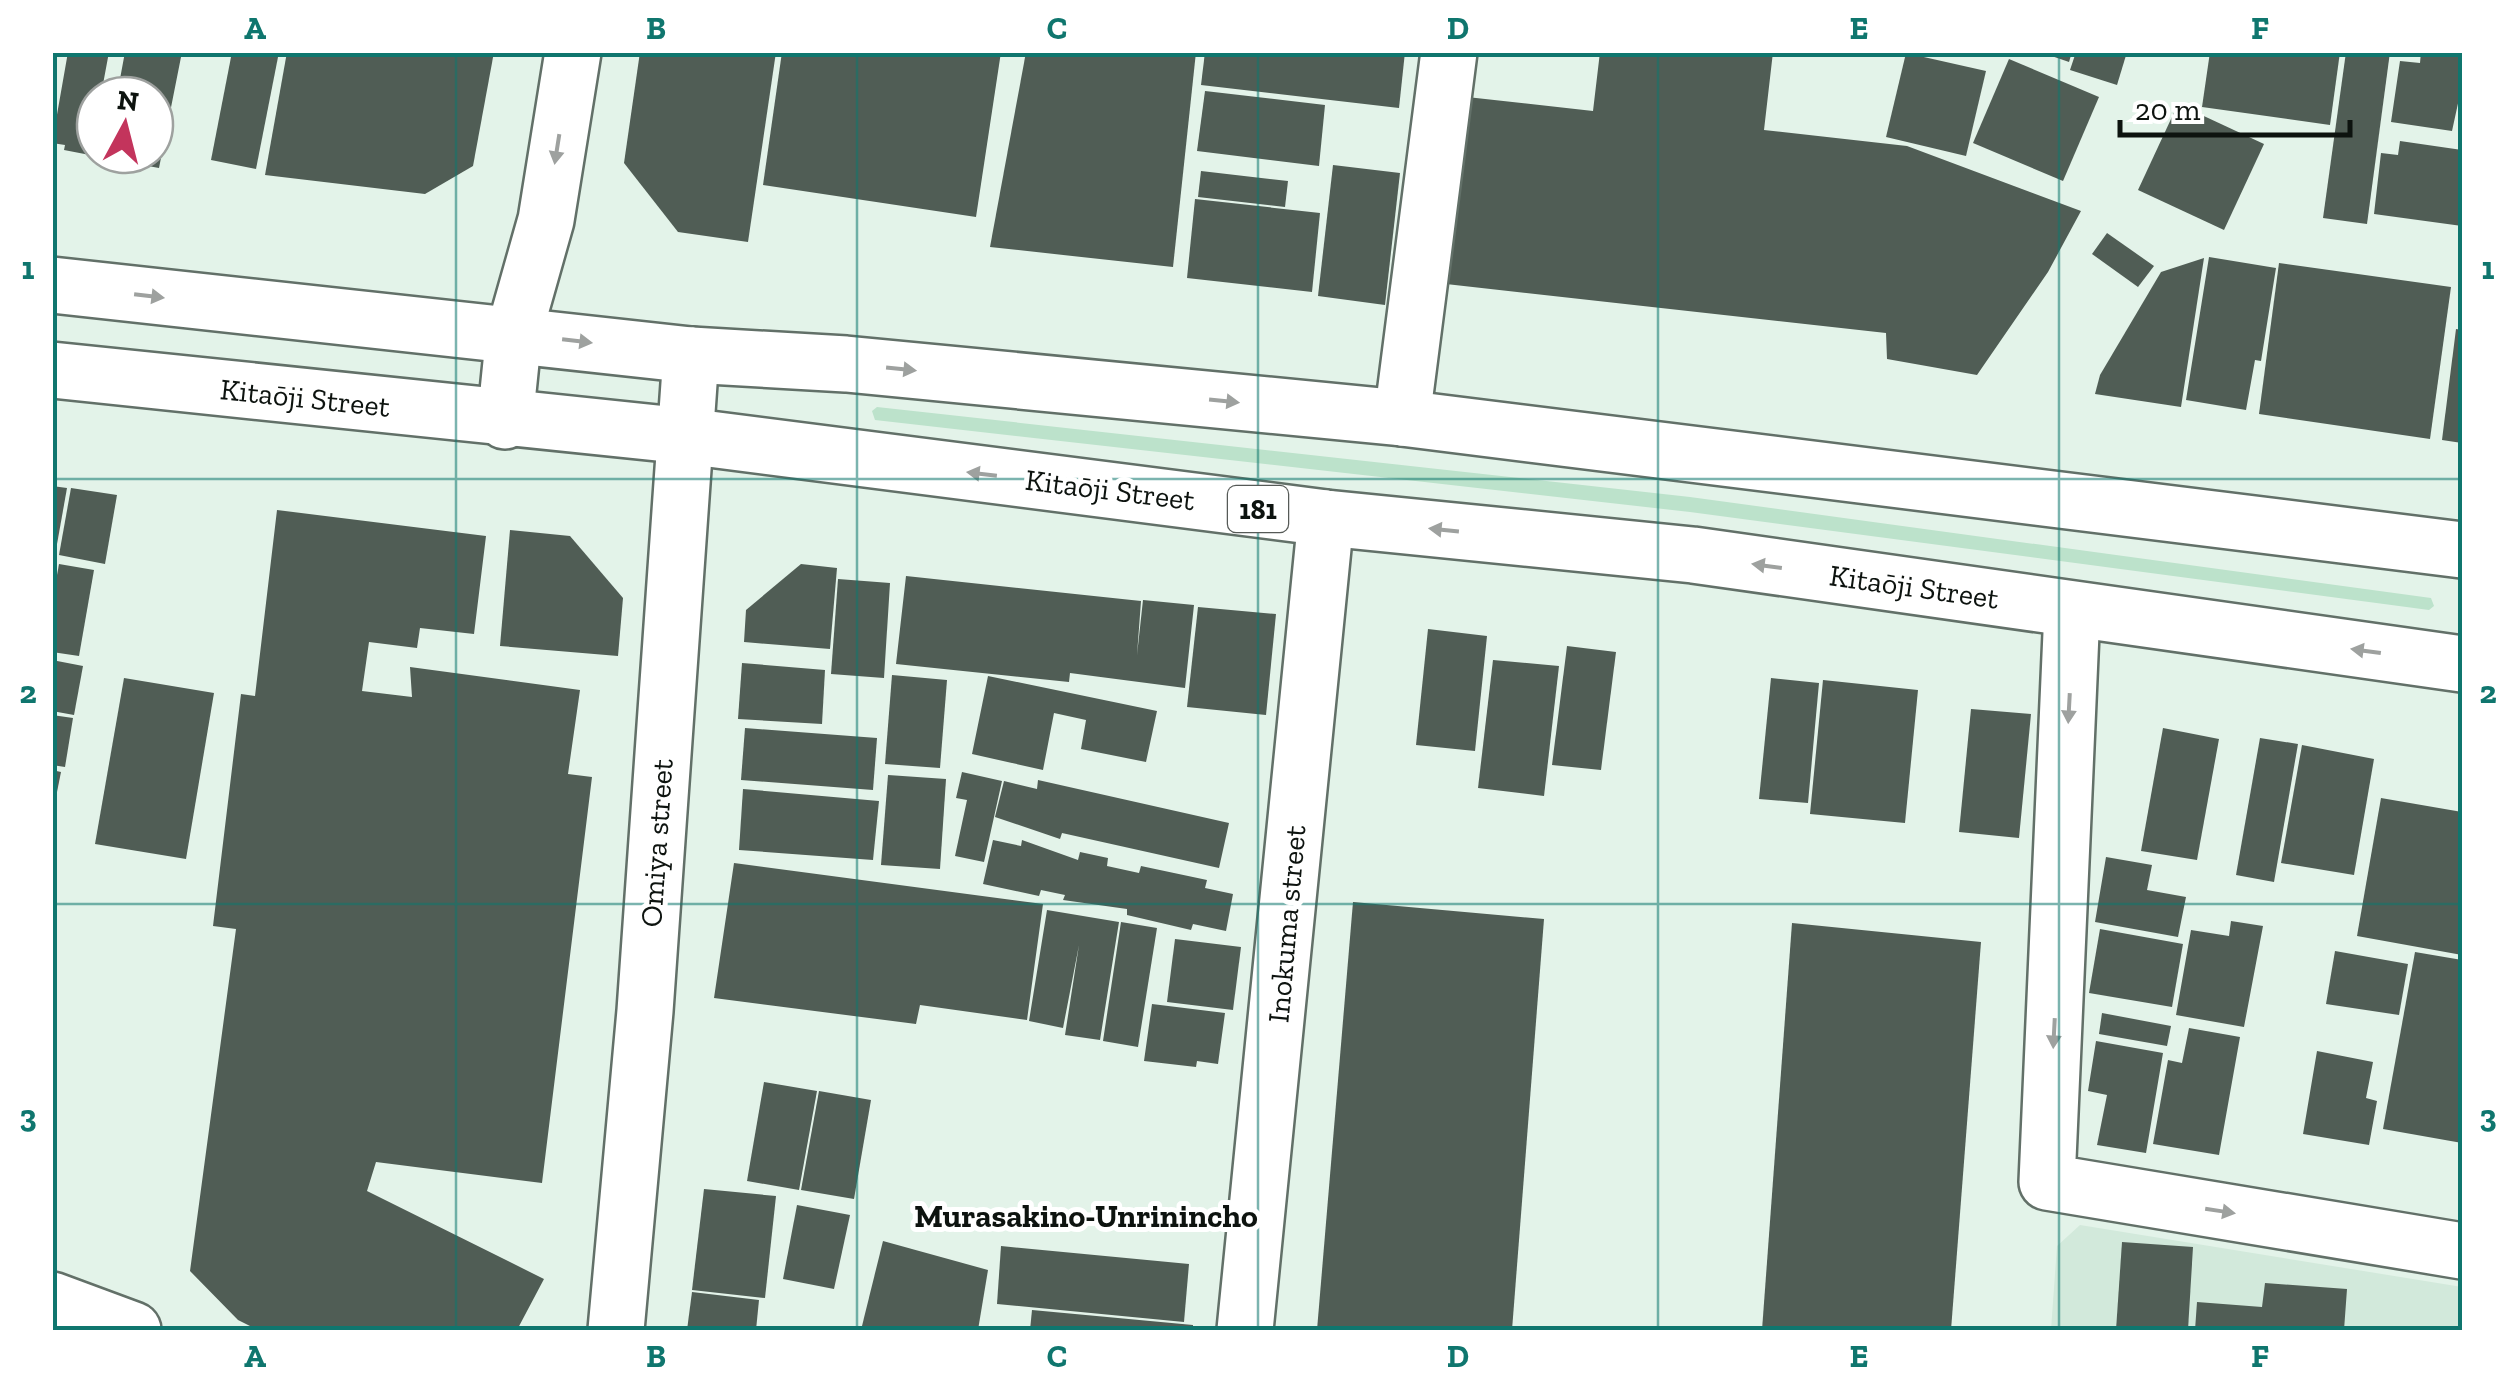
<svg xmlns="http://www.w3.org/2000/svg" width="2515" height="1383" font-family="'Zilla Slab',serif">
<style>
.built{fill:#d2e9db}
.green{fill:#bce2cb}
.building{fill:#505d55}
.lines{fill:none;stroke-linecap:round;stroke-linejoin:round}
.street-casing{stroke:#627068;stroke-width:60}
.secondary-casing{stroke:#627068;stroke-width:60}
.primary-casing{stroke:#627068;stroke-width:60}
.street{stroke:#fff;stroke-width:55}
.secondary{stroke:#fff;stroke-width:55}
.primary{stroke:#fff;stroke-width:55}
.oneway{fill:#9ea19f}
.grid{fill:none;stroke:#0f766e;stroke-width:2.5;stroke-opacity:0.55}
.labels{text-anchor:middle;stroke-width:10;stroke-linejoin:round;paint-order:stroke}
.shield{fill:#fff;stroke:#565a57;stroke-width:2.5}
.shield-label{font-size:28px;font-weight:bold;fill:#0d130f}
.street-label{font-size:30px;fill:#0d130f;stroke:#fff}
.neighbourhood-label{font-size:32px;font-weight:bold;fill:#0d130f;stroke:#fff}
.neatline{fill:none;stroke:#0f766e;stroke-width:4}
.grid-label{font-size:32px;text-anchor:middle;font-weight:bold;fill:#0f766e}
</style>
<rect width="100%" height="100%" fill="#e3f3e9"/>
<path class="built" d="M 2080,1225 L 2462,1287 L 2462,1330 L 2051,1330 L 2057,1246 Z"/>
<path class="green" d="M 877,407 L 1690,497 L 2431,598 L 2434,606 L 2429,610 L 1690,512 L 875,420 L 872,411 Z"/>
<g class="building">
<path d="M 68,52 L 109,52 L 101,95 L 95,95 L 95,156 L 64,150 L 65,145 L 52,143 Z"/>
<path d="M 125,52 L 182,52 L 159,168 L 99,157 L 155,155 L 155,95 L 117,95 Z"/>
<path d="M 232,52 L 279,52 L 256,169 L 211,160 Z"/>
<path d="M 287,52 L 494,52 L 473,166 L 425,194 L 265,175 Z"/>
<path d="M 640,52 L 776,52 L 748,242 L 678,232 L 624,163 Z"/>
<path d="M 782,52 L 1001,52 L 976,217 L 763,185 Z"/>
<path d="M 1026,52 L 1196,52 L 1173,267 L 990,247 Z"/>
<path d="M 1205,52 L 1405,52 L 1399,108 L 1201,85 Z"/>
<path d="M 1600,52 L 1773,52 L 1764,130 L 1907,146 L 2081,211 L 2048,272 L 1977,375 L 1887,359 L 1886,333 L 1446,284 L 1467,97 L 1593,111 Z"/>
<path d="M 2040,52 L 2072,52 L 2069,62 Z"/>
<path d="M 2076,52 L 2127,52 L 2117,85 L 2070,70 Z"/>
<path d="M 2210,52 L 2340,52 L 2330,125 L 2202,107 Z"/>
<path d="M 2346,52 L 2390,52 L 2367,224 L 2323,218 Z"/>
<path d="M 2421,52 L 2462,52 L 2462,85 L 2452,131 L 2391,122 L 2400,61 L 2420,63 Z"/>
<path d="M 1906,53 L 1986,71 L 1966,156 L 1886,137 Z"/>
<path d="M 2009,59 L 2099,97 L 2063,181 L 1973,143 Z"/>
<path d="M 1205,91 L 1325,105 L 1319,166 L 1197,151 Z"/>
<path d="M 2178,104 L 2264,144 L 2224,230 L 2138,190 Z"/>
<path d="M 2400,141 L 2462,150 L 2462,226 L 2374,214 L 2381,153 L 2398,155 Z"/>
<path d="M 1333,165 L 1400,173 L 1385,305 L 1318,296 Z"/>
<path d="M 1201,171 L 1288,181 L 1285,207 L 1198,197 Z"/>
<path d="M 1195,199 L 1320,213 L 1312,292 L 1187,278 Z"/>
<path d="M 2107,233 L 2154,266 L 2138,287 L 2092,254 Z"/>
<path d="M 2209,257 L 2276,268 L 2261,361 L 2255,360 L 2246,410 L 2186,400 Z"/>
<path d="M 2204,258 L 2181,407 L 2095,394 L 2100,375 L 2161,272 Z"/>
<path d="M 2279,263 L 2451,287 L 2430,439 L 2259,414 Z"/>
<path d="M 2456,329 L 2462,330 L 2462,443 L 2442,440 Z"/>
<path d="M 52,486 L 67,488 L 54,561 L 52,560 Z"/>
<path d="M 71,488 L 117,495 L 105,564 L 59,555 Z"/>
<path d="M 277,510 L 486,536 L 474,634 L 420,628 L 417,648 L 369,642 L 362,691 L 412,697 L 410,667 L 580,690 L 568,774 L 592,777 L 542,1183 L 376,1162 L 367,1191 L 544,1279 L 517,1330 L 258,1330 L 238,1320 L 190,1271 L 236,929 L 213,926 L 241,694 L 255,696 Z"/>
<path d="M 510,530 L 570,536 L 623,598 L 618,656 L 500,646 Z"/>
<path d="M 59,564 L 94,570 L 79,656 L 52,652 L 52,603 Z"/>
<path d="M 801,564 L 837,568 L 830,649 L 744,642 L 746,610 Z"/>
<path d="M 906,576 L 1141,601 L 1137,655 L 1143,600 L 1194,605 L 1185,688 L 1070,673 L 1069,682 L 896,664 Z"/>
<path d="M 838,579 L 890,583 L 884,678 L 831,674 Z"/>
<path d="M 1198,607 L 1276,614 L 1266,715 L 1187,707 Z"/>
<path d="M 1428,629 L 1487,636 L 1475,751 L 1416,745 Z"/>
<path d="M 1567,646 L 1616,652 L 1601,770 L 1552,765 Z"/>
<path d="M 52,660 L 83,666 L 74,715 L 52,711 Z"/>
<path d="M 1493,660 L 1559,666 L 1544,796 L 1478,788 Z"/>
<path d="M 742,663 L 825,670 L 822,724 L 738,719 Z"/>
<path d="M 892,675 L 947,680 L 940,768 L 885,764 Z"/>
<path d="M 988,676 L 1157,711 L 1146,762 L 1081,749 L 1086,720 L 1054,713 L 1043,770 L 972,754 Z"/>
<path d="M 124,678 L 214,693 L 186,859 L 95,844 Z"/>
<path d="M 1771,678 L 1819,683 L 1808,803 L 1759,799 Z"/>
<path d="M 1823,680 L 1918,690 L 1905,823 L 1810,814 Z"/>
<path d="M 1971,709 L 2031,714 L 2019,838 L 1959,832 Z"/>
<path d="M 52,715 L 73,718 L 65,767 L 52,765 Z"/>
<path d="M 745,728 L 877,738 L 873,790 L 741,780 Z"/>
<path d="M 2163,728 L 2219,739 L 2197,860 L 2141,851 Z"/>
<path d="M 2260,738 L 2298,744 L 2274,882 L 2236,875 Z"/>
<path d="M 2302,745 L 2374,759 L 2354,875 L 2281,863 Z"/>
<path d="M 52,770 L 61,772 L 54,807 L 52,807 Z"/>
<path d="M 962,772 L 1002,781 L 984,862 L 955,856 L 967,800 L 956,798 Z"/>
<path d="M 888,775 L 946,779 L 940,869 L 881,865 Z"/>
<path d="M 1038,780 L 1229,823 L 1219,868 L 1062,833 L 1060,839 L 995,817 L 1004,781 L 1037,789 Z"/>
<path d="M 743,789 L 879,801 L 873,860 L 739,850 Z"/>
<path d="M 2381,798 L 2462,812 L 2462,955 L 2357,936 Z"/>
<path d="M 993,840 L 1021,846 L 1022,840 L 1078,860 L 1080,852 L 1108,858 L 1107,866 L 1139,873 L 1141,866 L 1207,880 L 1205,888 L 1233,894 L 1226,931 L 1193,924 L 1191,930 L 1127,915 L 1127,909 L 1063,900 L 1065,895 L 1041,890 L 1039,896 L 983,884 Z"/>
<path d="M 2106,857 L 2152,865 L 2147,890 L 2186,897 L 2178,937 L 2095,922 Z"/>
<path d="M 734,863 L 1043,904 L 1027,1020 L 920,1005 L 916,1024 L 714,998 Z"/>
<path d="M 1353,902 L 1544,919 L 1512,1330 L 1317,1330 Z"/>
<path d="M 1047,910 L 1119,922 L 1100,1040 L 1065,1035 L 1079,945 L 1063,1028 L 1029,1021 Z"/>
<path d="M 2231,921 L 2263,926 L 2244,1027 L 2176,1015 L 2191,930 L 2229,936 Z"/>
<path d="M 1121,922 L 1157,928 L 1138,1047 L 1103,1041 Z"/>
<path d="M 1792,923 L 1981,942 L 1951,1330 L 1762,1330 Z"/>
<path d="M 2100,929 L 2183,944 L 2172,1007 L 2089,993 Z"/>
<path d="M 1175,939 L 1241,947 L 1233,1010 L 1167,1002 Z"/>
<path d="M 2335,951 L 2408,964 L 2399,1015 L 2326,1004 Z"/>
<path d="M 2415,952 L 2462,960 L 2462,1143 L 2383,1129 Z"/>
<path d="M 1152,1004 L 1225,1013 L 1218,1064 L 1197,1061 L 1196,1067 L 1144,1061 Z"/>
<path d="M 2102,1013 L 2171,1026 L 2167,1046 L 2099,1034 Z"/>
<path d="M 2189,1028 L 2240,1037 L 2219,1155 L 2153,1144 L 2168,1060 L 2182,1063 Z"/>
<path d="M 2096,1041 L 2163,1053 L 2146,1153 L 2097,1145 L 2107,1095 L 2088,1091 Z"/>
<path d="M 2317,1051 L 2373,1062 L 2366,1098 L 2377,1101 L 2369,1145 L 2303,1134 Z"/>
<path d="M 764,1082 L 817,1091 L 799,1190 L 747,1181 Z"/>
<path d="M 819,1091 L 871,1100 L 854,1199 L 801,1190 Z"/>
<path d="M 704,1189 L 776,1196 L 765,1298 L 692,1290 Z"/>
<path d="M 797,1205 L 850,1215 L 834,1289 L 783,1279 Z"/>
<path d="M 883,1241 L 988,1270 L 978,1330 L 861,1330 Z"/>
<path d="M 2122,1242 L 2193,1247 L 2188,1330 L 2116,1330 Z"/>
<path d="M 1001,1246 L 1189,1264 L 1184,1322 L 997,1304 Z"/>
<path d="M 2265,1283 L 2347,1289 L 2344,1330 L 2195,1330 L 2197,1302 L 2262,1307 Z"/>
<path d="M 692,1292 L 759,1300 L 756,1330 L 687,1330 Z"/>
<path d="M 1032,1310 L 1193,1325 L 1193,1330 L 1030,1330 Z"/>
</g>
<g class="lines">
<defs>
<g id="street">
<path d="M 1402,418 L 1449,52"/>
<path d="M 505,421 L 514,333 L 546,220 L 573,52"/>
<path d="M 2072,610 L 2047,1182 L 2462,1251"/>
<path d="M 52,1300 L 133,1330"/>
<path d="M 1245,1330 L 1326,518"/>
</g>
<path id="secondary" d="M 616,1330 L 645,1011 L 691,355"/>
<g id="primary">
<path d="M 52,285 L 691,355 L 846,364 L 1402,418 L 2462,550"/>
<path d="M 52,370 L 686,436 L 1326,518 L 1693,555 L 2462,664"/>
</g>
</defs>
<use href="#street" class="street-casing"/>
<use href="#secondary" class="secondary-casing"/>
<use href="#primary" class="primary-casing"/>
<use href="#street" class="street"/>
<use href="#secondary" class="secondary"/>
<use href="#primary" class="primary"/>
</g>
<defs><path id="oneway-solid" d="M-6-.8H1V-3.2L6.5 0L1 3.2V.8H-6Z" transform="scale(2.5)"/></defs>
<g class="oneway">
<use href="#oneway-solid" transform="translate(557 149) rotate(99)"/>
<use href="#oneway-solid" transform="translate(149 296) rotate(7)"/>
<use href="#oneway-solid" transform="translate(577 341) rotate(7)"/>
<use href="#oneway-solid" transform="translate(901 369) rotate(6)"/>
<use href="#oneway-solid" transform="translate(1224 401) rotate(6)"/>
<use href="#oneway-solid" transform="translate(982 474) rotate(-173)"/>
<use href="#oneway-solid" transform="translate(1444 530) rotate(-174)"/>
<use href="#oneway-solid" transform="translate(1767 566) rotate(-172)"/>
<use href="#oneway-solid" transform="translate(2366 651) rotate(-172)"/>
<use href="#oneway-solid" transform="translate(2069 708) rotate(93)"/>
<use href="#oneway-solid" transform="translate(2054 1033) rotate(93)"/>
<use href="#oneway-solid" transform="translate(2220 1211) rotate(9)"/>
</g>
<path class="grid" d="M 456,52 L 456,1330M 857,52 L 857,1330M 1258,52 L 1258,1330M 1658,52 L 1658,1330M 2059,52 L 2059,1330M 52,479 L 2462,479M 52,904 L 2462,904"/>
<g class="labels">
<rect class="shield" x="1228" y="486" width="60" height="46" rx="8"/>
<g class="shield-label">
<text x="1258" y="519">181</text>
</g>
<g class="street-label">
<text transform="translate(305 398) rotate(6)" y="10">Kitaōji Street</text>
<text transform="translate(1110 490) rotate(7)" y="10">Kitaōji Street</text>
<text transform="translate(1914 587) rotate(8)" y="10">Kitaōji Street</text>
<text transform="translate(657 843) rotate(-86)" y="10">Omiya street</text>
<text transform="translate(1287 924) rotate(-85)" y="10">Inokuma street</text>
</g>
<g class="neighbourhood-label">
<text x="1086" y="1227">Murasakino-Unrinincho</text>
</g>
</g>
<rect width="2515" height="1383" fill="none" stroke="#ffffff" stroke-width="110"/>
<g transform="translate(125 125) rotate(7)"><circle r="48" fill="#ffffff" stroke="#9ea19f" stroke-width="2.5"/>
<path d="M0-8L18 38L0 25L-18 38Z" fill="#c3345c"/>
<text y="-15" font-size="28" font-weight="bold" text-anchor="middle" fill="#0d130f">N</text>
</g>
<path d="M2120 120v15h230v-15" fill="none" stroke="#0d130f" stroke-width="5"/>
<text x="2135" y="120" font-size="30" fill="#0d130f" stroke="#ffffff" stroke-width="8" paint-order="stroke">20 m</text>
<rect x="55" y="55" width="2405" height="1273" class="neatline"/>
<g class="grid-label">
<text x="255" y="39">A</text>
<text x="656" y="39">B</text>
<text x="1057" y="39">C</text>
<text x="1458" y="39">D</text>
<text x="1859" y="39">E</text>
<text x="2260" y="39">F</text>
<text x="28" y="279">1</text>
<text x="2488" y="279">1</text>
<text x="28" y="703">2</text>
<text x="2488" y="703">2</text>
<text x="28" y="1127">3</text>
<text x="2488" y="1127">3</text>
<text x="255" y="1367">A</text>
<text x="656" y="1367">B</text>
<text x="1057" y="1367">C</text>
<text x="1458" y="1367">D</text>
<text x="1859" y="1367">E</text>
<text x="2260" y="1367">F</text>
</g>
</svg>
